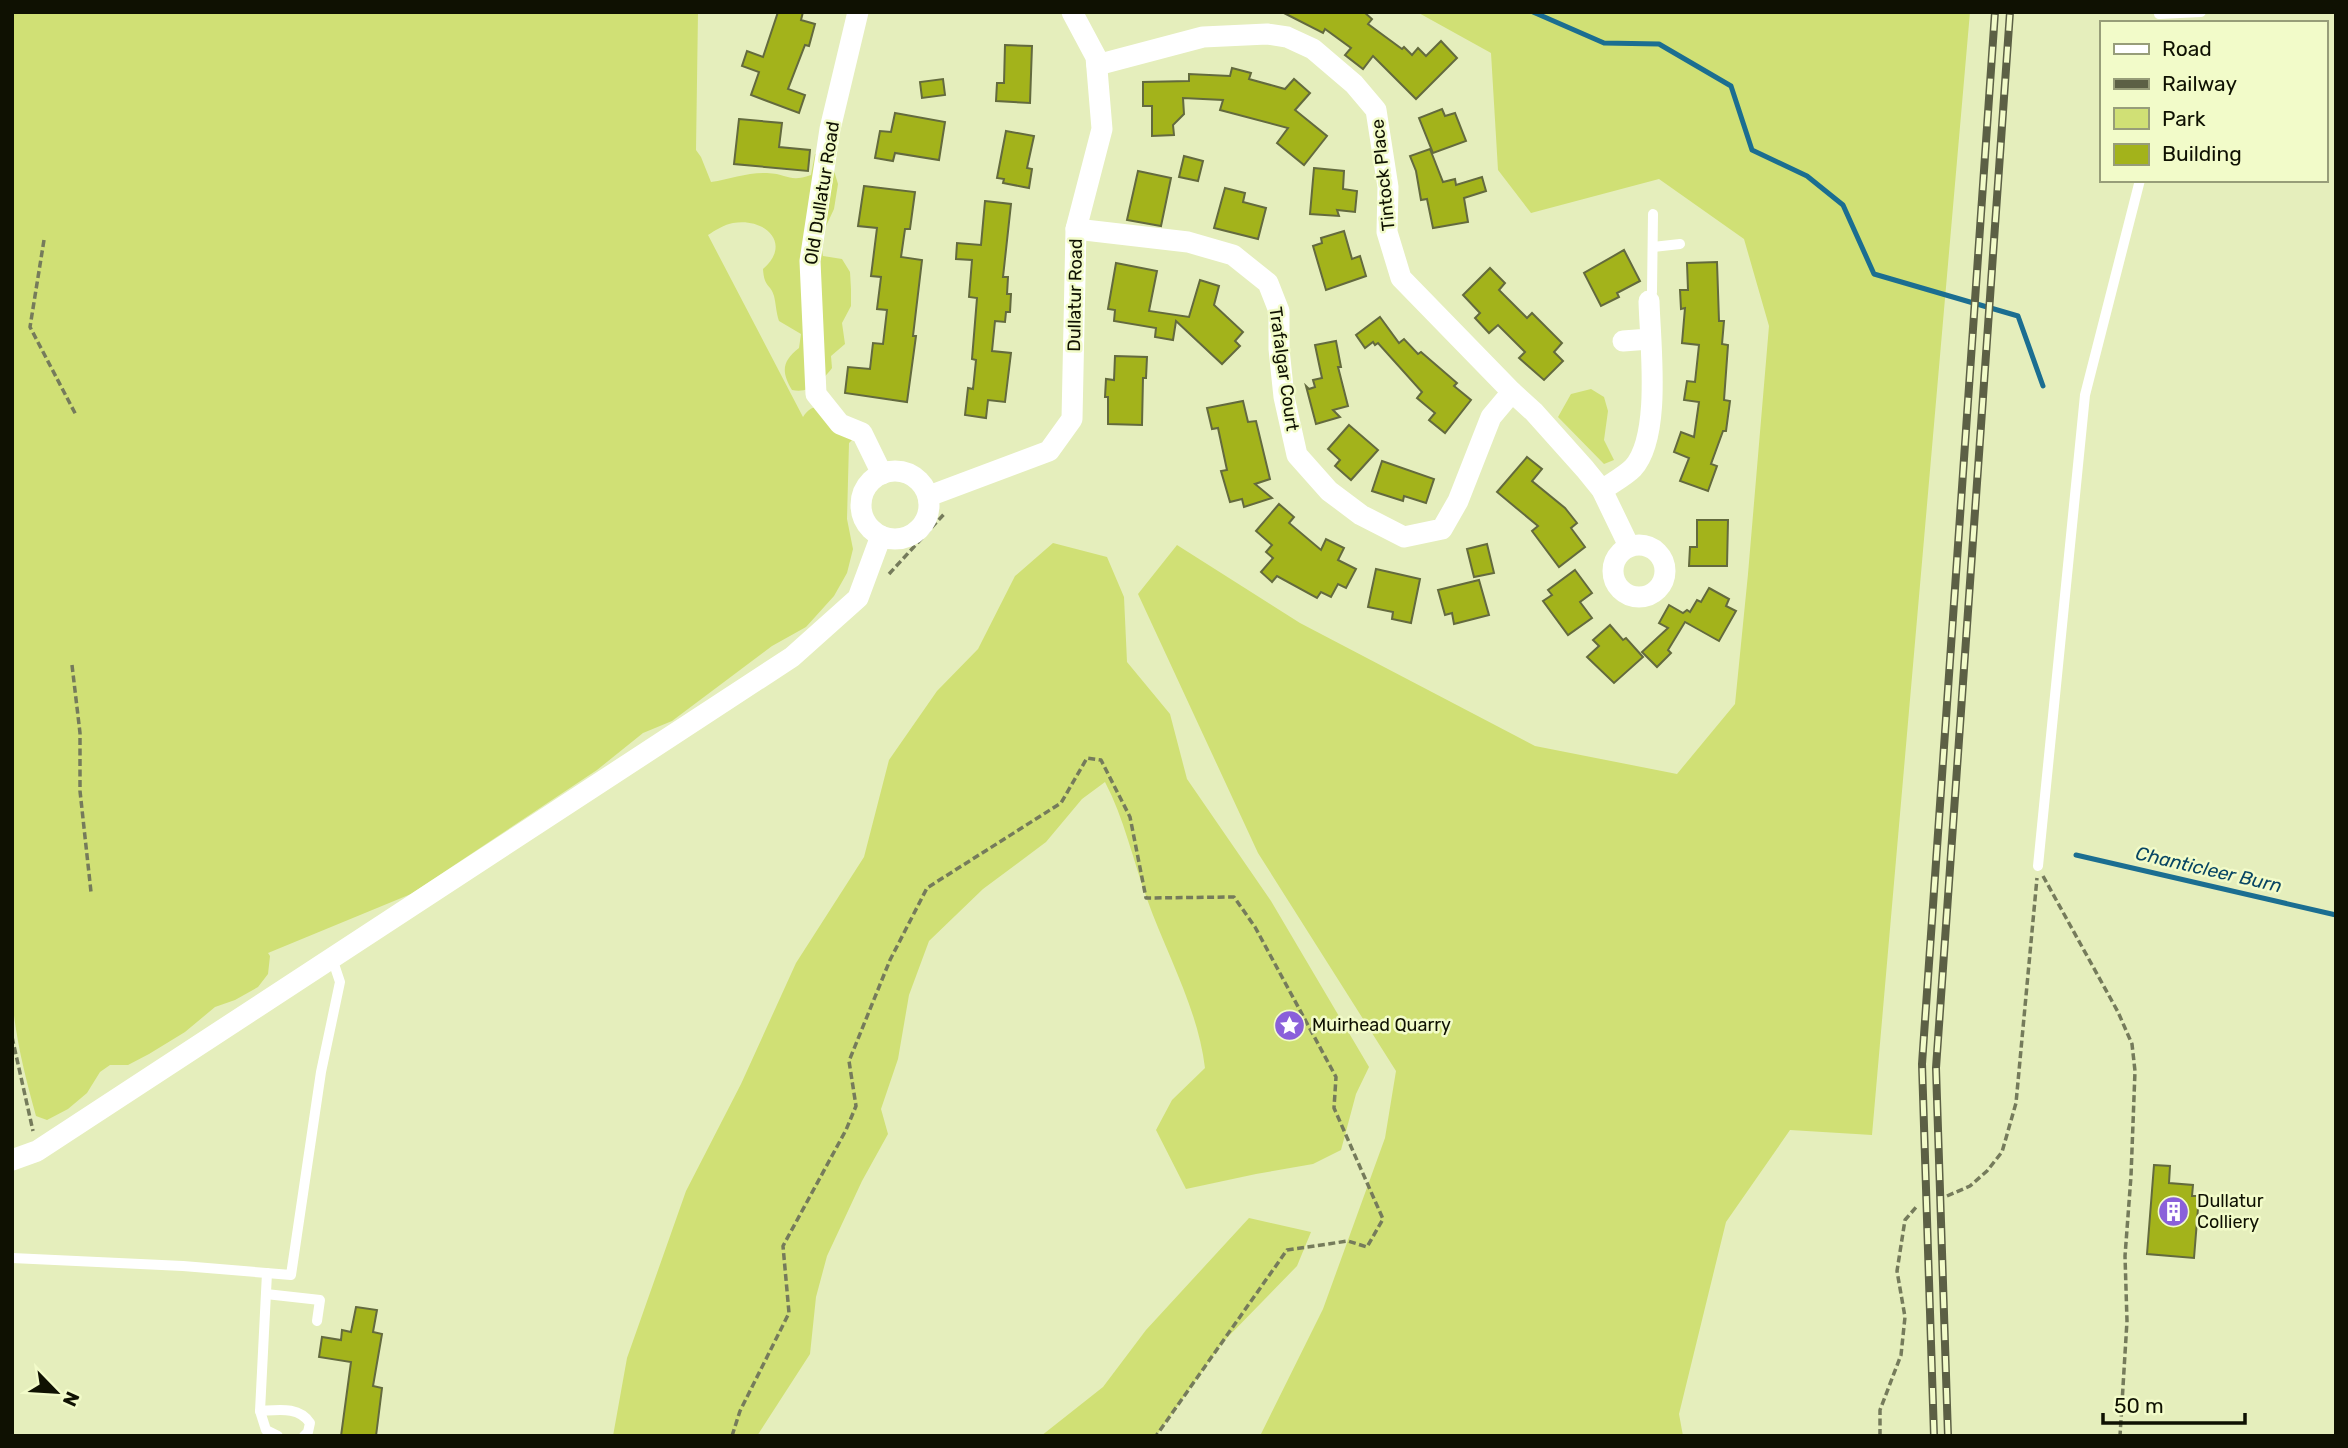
<svg xmlns="http://www.w3.org/2000/svg" width="2348" height="1448" font-family="Rubik,sans-serif">
<style>
.green{fill:#d0e075}
.lines{fill:none;stroke-linecap:round;stroke-linejoin:round}
.stream{stroke:#1b6e91;stroke-width:5}
.building{fill:#a3b31b;stroke:#636a3e;stroke-width:2}
.path{stroke:#757b5b;stroke-width:3.5;stroke-dasharray:7 3.5;stroke-linecap:butt}
.lane{stroke:#fff;stroke-width:10}
.street{stroke:#fff;stroke-width:21}
.rail-casing{stroke:#5c6045;stroke-width:8}
.rail{stroke:#f2fbc9;stroke-width:5;stroke-dasharray:16;stroke-linecap:butt}
.labels{text-anchor:middle;stroke-width:5;stroke-linejoin:round;paint-order:stroke}
.street-label{font-size:18px;fill:#0f1102;stroke:#f2fbc9}
.poi-label{font-size:18px;fill:#0f1102;stroke:#f2fbc9;text-anchor:start}
.water-label{font-size:19px;font-style:italic;fill:#074563;stroke:#f2fbc9}
</style>
<rect width="100%" height="100%" fill="#e5eebc"/>
<g class="green">
<path d="M 12,12 L 698,12 L 696,150 L 701,157 L 711,182 C 730,179 748,172 767,173 C 789,174 789,183 811,175 L 815,154 L 822,152 L 835,174 L 838,184 L 834,209 L 820,239 L 823,256 L 842,259 L 850,272 L 851,289 L 851,306 L 842,323 L 845,344 L 831,356 L 832,368 C 822,381 810,394 792,390 C 781,372 782,361 799,348 L 801,334 L 779,321 C 776,312 776,304 774,296 C 771,284 764,288 763,269 C 793,243 764,217 733,223 C 725,224 714,231 708,235 L 803,417 C 817,394 845,412 858,427 L 855,437 L 849,443 L 847,519 L 853,549 L 847,573 L 834,596 L 806,627 L 772,646 L 672,721 L 643,733 L 597,770 L 411,894 L 268,953 L 270,956 L 268,974 L 258,987 L 235,1000 L 215,1007 L 185,1032 L 149,1054 L 128,1065 L 110,1065 L 100,1072 L 87,1093 L 68,1109 L 47,1120 L 36,1116 C 25,1076 15,1037 12,995 Z"/>
<path d="M 1417,12 L 1970,12 L 1872,1135 L 1790,1130 L 1726,1222 L 1679,1414 L 1683,1436 L 1260,1436 L 1323,1309 L 1385,1138 L 1396,1071 L 1258,853 L 1138,594 L 1177,545 L 1300,623 L 1535,746 L 1677,774 L 1735,704 L 1748,574 L 1769,326 L 1744,239 L 1659,179 L 1531,213 L 1498,170 L 1491,53 Z"/>
<path d="M 1591,389 L 1604,397 L 1608,411 L 1604,440 L 1614,460 L 1604,464 L 1558,417 L 1571,394 Z"/>
<path d="M 1053,543 L 1107,557 L 1124,597 L 1127,662 L 1170,714 L 1187,779 L 1271,901 L 1369,1067 L 1356,1094 L 1341,1150 L 1313,1164 L 1256,1174 L 1186,1189 L 1156,1130 L 1172,1100 L 1205,1068 C 1198,1009 1167,955 1147,899 C 1133,860 1124,818 1105,782 L 1082,799 L 1046,842 L 983,889 L 929,941 L 909,995 L 898,1059 L 881,1109 L 888,1134 L 862,1181 L 827,1256 L 816,1297 L 810,1354 L 757,1436 L 613,1436 L 627,1358 L 686,1191 L 741,1084 L 796,963 L 864,857 L 889,760 L 937,691 L 978,649 L 1015,576 Z"/>
<path d="M 1249,1218 L 1311,1232 L 1297,1266 L 1222,1343 L 1156,1436 L 1041,1436 L 1103,1387 L 1146,1330 Z"/>
</g>
<g class="lines">
<g class="stream">
<path d="M 1533,12 L 1604,43 L 1659,44 L 1731,86 L 1752,150 L 1807,176 L 1843,205 L 1874,274 L 2018,316 L 2043,386"/>
<path d="M 2076,855 L 2336,915"/>
</g>
</g>
<g class="building">
<path d="M 778,12 L 803,12 L 801,20 L 815,24 L 809,46 L 805,45 L 788,89 L 805,95 L 799,113 L 751,95 L 759,72 L 742,66 L 747,51 L 763,57 Z"/>
<path d="M 1282,12 L 1364,12 L 1372,19 L 1368,24 L 1402,49 L 1404,47 L 1412,55 L 1418,48 L 1426,56 L 1441,41 L 1457,58 L 1416,99 L 1373,56 L 1363,69 L 1345,55 L 1351,48 L 1325,29 L 1323,33 Z"/>
<path d="M 1005,45 L 1032,46 L 1030,103 L 996,101 L 997,83 L 1004,83 Z"/>
<path d="M 1232,68 L 1251,73 L 1249,79 L 1285,89 L 1294,79 L 1310,93 L 1295,110 L 1327,136 L 1304,165 L 1277,143 L 1288,128 L 1220,110 L 1223,100 L 1183,98 L 1184,114 L 1173,125 L 1174,135 L 1152,136 L 1152,106 L 1143,106 L 1143,82 L 1189,81 L 1189,74 L 1230,76 Z"/>
<path d="M 943,79 L 945,95 L 922,98 L 920,82 Z"/>
<path d="M 1442,109 L 1445,116 L 1455,113 L 1466,141 L 1433,153 L 1419,118 Z"/>
<path d="M 895,113 L 945,122 L 939,160 L 895,153 L 893,161 L 875,158 L 880,131 L 891,132 Z"/>
<path d="M 739,119 L 782,123 L 779,147 L 810,150 L 808,171 L 734,164 Z"/>
<path d="M 1006,131 L 1034,136 L 1027,168 L 1032,169 L 1029,188 L 1003,183 L 1004,179 L 997,178 Z"/>
<path d="M 1430,149 L 1443,182 L 1455,179 L 1456,185 L 1482,177 L 1486,191 L 1464,198 L 1468,222 L 1433,228 L 1427,199 L 1421,200 L 1416,171 L 1410,156 Z"/>
<path d="M 1184,156 L 1203,161 L 1198,181 L 1179,177 Z"/>
<path d="M 1314,168 L 1344,171 L 1343,189 L 1357,191 L 1355,212 L 1337,210 L 1339,216 L 1310,214 Z"/>
<path d="M 1138,171 L 1171,178 L 1161,226 L 1127,220 Z"/>
<path d="M 864,186 L 915,192 L 910,229 L 905,229 L 901,257 L 922,260 L 913,336 L 916,336 L 907,402 L 845,393 L 848,367 L 870,369 L 873,343 L 883,344 L 887,310 L 877,309 L 881,277 L 871,276 L 877,228 L 858,226 Z"/>
<path d="M 1225,188 L 1245,193 L 1243,202 L 1266,208 L 1258,239 L 1214,228 Z"/>
<path d="M 985,201 L 1011,204 L 1003,277 L 1008,277 L 1007,294 L 1011,294 L 1010,312 L 1006,312 L 1005,322 L 995,321 L 992,351 L 1011,353 L 1005,402 L 988,400 L 986,418 L 965,415 L 968,388 L 973,389 L 976,360 L 972,359 L 977,298 L 969,297 L 972,260 L 956,259 L 957,243 L 981,245 Z"/>
<path d="M 1344,231 L 1352,259 L 1360,256 L 1366,276 L 1326,290 L 1313,246 L 1322,243 L 1321,238 Z"/>
<path d="M 1624,250 L 1640,281 L 1617,293 L 1619,297 L 1601,306 L 1584,273 Z"/>
<path d="M 1717,262 L 1719,321 L 1724,321 L 1722,344 L 1728,345 L 1724,400 L 1730,401 L 1726,431 L 1723,431 L 1711,464 L 1717,466 L 1708,491 L 1680,481 L 1689,458 L 1674,452 L 1681,432 L 1694,437 L 1699,402 L 1684,400 L 1687,381 L 1695,382 L 1699,345 L 1682,343 L 1685,308 L 1681,309 L 1680,290 L 1688,290 L 1687,263 Z"/>
<path d="M 1116,263 L 1157,271 L 1149,311 L 1189,317 L 1200,280 L 1219,286 L 1214,305 L 1243,332 L 1235,341 L 1240,346 L 1222,364 L 1176,321 L 1173,340 L 1155,337 L 1156,328 L 1114,321 L 1115,310 L 1108,309 Z"/>
<path d="M 1490,268 L 1505,283 L 1499,290 L 1527,318 L 1532,313 L 1562,343 L 1554,352 L 1563,361 L 1544,380 L 1519,358 L 1525,352 L 1498,325 L 1489,333 L 1475,318 L 1480,313 L 1463,295 Z"/>
<path d="M 1380,317 L 1399,343 L 1404,339 L 1418,354 L 1421,352 L 1457,383 L 1454,386 L 1471,400 L 1445,433 L 1429,420 L 1435,413 L 1417,398 L 1422,392 L 1378,343 L 1375,345 L 1373,342 L 1365,348 L 1356,335 Z"/>
<path d="M 1336,341 L 1341,367 L 1338,367 L 1348,406 L 1333,410 L 1340,417 L 1316,424 L 1306,386 L 1309,389 L 1315,387 L 1313,380 L 1322,378 L 1315,345 Z"/>
<path d="M 1115,356 L 1147,357 L 1146,378 L 1143,378 L 1142,425 L 1108,424 L 1108,397 L 1105,397 L 1106,379 L 1114,380 Z"/>
<path d="M 1243,401 L 1248,422 L 1256,421 L 1270,479 L 1255,484 L 1272,498 L 1244,507 L 1242,499 L 1230,502 L 1221,471 L 1227,470 L 1218,428 L 1212,429 L 1207,408 Z"/>
<path d="M 1349,425 L 1378,450 L 1351,480 L 1335,466 L 1340,460 L 1328,449 Z"/>
<path d="M 1527,457 L 1542,469 L 1532,481 L 1565,508 L 1577,523 L 1571,528 L 1585,547 L 1559,567 L 1532,531 L 1538,526 L 1497,492 Z"/>
<path d="M 1382,461 L 1434,479 L 1426,503 L 1404,496 L 1403,501 L 1372,491 Z"/>
<path d="M 1279,504 L 1294,517 L 1289,523 L 1321,550 L 1326,539 L 1344,548 L 1338,560 L 1356,569 L 1346,588 L 1338,584 L 1331,597 L 1321,592 L 1317,598 L 1277,576 L 1272,582 L 1261,572 L 1273,558 L 1266,552 L 1272,545 L 1256,531 Z"/>
<path d="M 1697,520 L 1728,520 L 1727,566 L 1689,566 L 1690,547 L 1697,547 Z"/>
<path d="M 1487,544 L 1494,573 L 1474,577 L 1467,549 Z"/>
<path d="M 1376,569 L 1420,579 L 1411,623 L 1392,619 L 1393,612 L 1368,607 Z"/>
<path d="M 1575,570 L 1592,593 L 1580,602 L 1592,618 L 1568,635 L 1543,601 L 1552,595 L 1548,590 Z"/>
<path d="M 1479,580 L 1489,615 L 1454,624 L 1452,613 L 1445,615 L 1438,590 Z"/>
<path d="M 1709,588 L 1729,599 L 1726,606 L 1736,611 L 1719,641 L 1685,622 L 1668,650 L 1671,653 L 1657,667 L 1642,652 L 1668,628 L 1659,623 L 1669,605 L 1683,613 L 1687,610 L 1690,612 L 1697,600 L 1701,602 Z"/>
<path d="M 1610,625 L 1623,640 L 1626,638 L 1643,657 L 1614,683 L 1587,657 L 1599,646 L 1593,640 Z"/>
<path d="M 2154,1165 L 2170,1166 L 2169,1183 L 2193,1185 L 2192,1196 L 2199,1196 L 2194,1258 L 2147,1254 Z"/>
<path d="M 356,1307 L 377,1310 L 373,1332 L 382,1334 L 373,1386 L 382,1388 L 376,1436 L 341,1436 L 351,1362 L 319,1357 L 322,1337 L 341,1340 L 342,1330 L 351,1332 Z"/>
</g>
<g class="lines">
<g class="path">
<path d="M 44,240 L 30,327 L 76,415"/>
<path d="M 889,574 L 945,513"/>
<path d="M 72,665 L 80,733 L 80,791 L 91,892"/>
<path d="M 2043,876 L 2118,1012 L 2132,1044 L 2135,1071 L 2131,1176 L 2125,1256 L 2127,1321 L 2120,1436"/>
<path d="M 12,1037 L 33,1131"/>
<path d="M 1947,1196 L 1970,1186 L 1987,1171 L 2002,1152 L 2016,1103 L 2037,878"/>
<path d="M 732,1436 L 740,1411 L 789,1313 L 783,1246 L 846,1130 L 856,1106 L 849,1061 L 890,960 L 927,888 L 1061,803 L 1087,758 L 1101,760 L 1130,817 L 1146,898 L 1234,897 L 1255,927 L 1336,1077 L 1334,1108 L 1383,1219 L 1367,1247 L 1348,1241 L 1287,1250 L 1156,1436"/>
<path d="M 1880,1436 L 1880,1410 L 1901,1355 L 1905,1317 L 1897,1271 L 1905,1220 L 1918,1205"/>
</g>
<g class="lane">
<path d="M 2159,14 L 2201,12"/>
<path d="M 1653,247 L 1680,244"/>
<path d="M 1649,301 L 1652,292 L 1653,214"/>
<path d="M 2038,866 L 2085,395 L 2140,180"/>
<path d="M 12,1258 L 183,1266 L 291,1275 L 321,1072 L 340,982 L 332,958"/>
<path d="M 267,1273 L 260,1411 L 266,1430 L 278,1436"/>
<path d="M 266,1294 L 320,1300 L 317,1321"/>
<path d="M 260,1411 C 278,1410 299,1406 310,1423 L 308,1432 L 304,1436"/>
</g>
<g class="street">
<path d="M 858,12 L 830,129 L 810,261 L 816,394 L 840,424 L 862,433 L 882,474"/>
<path d="M 1097,65 L 1203,37 L 1267,34 L 1287,37 L 1313,49 L 1354,84 L 1376,110 L 1388,187 L 1387,232 L 1401,278 L 1512,392 L 1534,412 L 1585,469 L 1602,490 L 1629,546"/>
<path d="M 1076,229 L 1188,242 L 1233,255 L 1268,283 L 1279,311 L 1279,349 L 1284,397 L 1297,455 L 1329,491 L 1361,515 L 1404,537 L 1442,529 L 1458,501 L 1491,417 L 1512,392"/>
<path d="M 1623,341 L 1650,339"/>
<circle cx="895" cy="505" r="34"/>
<path d="M 1602,490 C 1612,483 1625,476 1633,468 C 1662,436 1650,343 1649,301"/>
<path d="M 929,496 L 1049,451 L 1072,419 L 1076,229 L 1102,129 L 1096,57 L 1072,12"/>
<circle cx="1639" cy="571" r="26"/>
<path d="M 12,1160 L 37,1151 L 792,657 L 858,598 L 881,536"/>
</g>
<defs>
<g id="rail">
<path d="M 1934,1436 L 1922,1064 L 1995,12"/>
<path d="M 1948,1436 L 1936,1068 L 2010,12"/>
</g>
</defs>
<use href="#rail" class="rail-casing"/>
<use href="#rail" class="rail"/>
</g>
<defs>
<symbol id="sight-disc" viewBox="-11 -11 22 22"><circle r="9.5" fill="#8a60da" stroke="#f2fbc9"/><path d="M0-6L1.8-2.2L6-1.7L2.9 1.2L3.7 5.4L0 3.3L-3.7 5.4L-2.9 1.2L-6-1.7L-1.8-2.2Z" fill="#fff"/></symbol>
<symbol id="building-disc" viewBox="-11 -11 22 22"><circle r="9.5" fill="#8a60da" stroke="#f2fbc9"/><path d="M-4-6H4V6H1V3H-1V6H-4ZM-2.5-4.3h1.7v1.8h-1.7ZM.8-4.3h1.7v1.8H.8ZM-2.5-1h1.7V.8h-1.7ZM.8-1h1.7V.8H.8Z" fill="#fff"/></symbol>
</defs>
<g fill-rule="evenodd">
<use href="#sight-disc" x="1272" y="1008" width="35" height="35"/>
<use href="#building-disc" x="2156" y="1194" width="35" height="35"/>
</g>
<g class="labels">
<g class="street-label">
<text transform="translate(1383 175) rotate(-96)" y="6">Tintock Place</text>
<text transform="translate(822 193) rotate(-81)" y="6">Old Dullatur Road</text>
<text transform="translate(1075 295) rotate(-89)" y="6">Dullatur Road</text>
<text transform="translate(1284 369) rotate(82)" y="6">Trafalgar Court</text>
</g>
<g class="poi-label">
<text x="1312" y="1031">Muirhead Quarry</text>
<text x="2197" y="1207">Dullatur<tspan x="2197" dy="21">Colliery</tspan></text>
</g>
<g class="water-label">
<text transform="translate(2209 869) rotate(13)" y="7">Chanticleer Burn</text>
</g>
</g>
<rect width="2348" height="1448" fill="none" stroke="#0f1102" stroke-width="28"/>
<rect x="2100" y="21" width="228" height="161" fill="#f2fbc9" stroke="#979d79" stroke-width="2"/>
<rect x="2114" y="44" width="35" height="10" fill="#ffffff" stroke="#979d79" stroke-width="2"/>
<text x="2162" y="56" font-size="21" fill="#0f1102">Road</text>
<rect x="2114" y="79" width="35" height="10" fill="#5c6045" stroke="#979d79" stroke-width="2"/>
<text x="2162" y="91" font-size="21" fill="#0f1102">Railway</text>
<rect x="2114" y="108" width="35" height="21" fill="#d0e075" stroke="#979d79" stroke-width="2"/>
<text x="2162" y="126" font-size="21" fill="#0f1102">Park</text>
<rect x="2114" y="144" width="35" height="21" fill="#a3b31b" stroke="#979d79" stroke-width="2"/>
<text x="2162" y="161" font-size="21" fill="#0f1102">Building</text>
<g transform="translate(56 1392) rotate(115)" stroke="#f2fbc9" stroke-width="5" paint-order="stroke">
<path d="M0-5L12 26L0 18L-12 26Z" fill="#0f1102"/>
<text y="-10" font-size="19" font-weight="bold" text-anchor="middle" fill="#0f1102">N</text>
</g>
<path d="M2103 1413v10h142v-10" fill="none" stroke="#0f1102" stroke-width="3.5"/>
<text x="2114" y="1413" font-size="21" fill="#0f1102" stroke="#f2fbc9" stroke-width="5" paint-order="stroke">50 m</text>
</svg>
